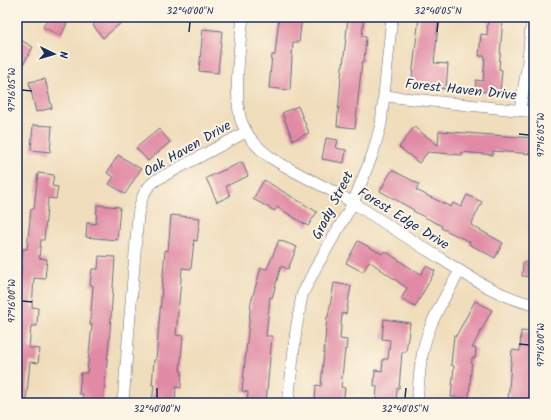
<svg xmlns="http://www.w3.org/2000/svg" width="551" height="420" font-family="Kalam,sans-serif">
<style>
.building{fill:#e18aa5}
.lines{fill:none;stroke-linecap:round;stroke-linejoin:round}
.minor-casing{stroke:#666c7f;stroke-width:12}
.minor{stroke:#fff;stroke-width:11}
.ticks{fill:none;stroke:#1b2f5e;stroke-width:1.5}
.labels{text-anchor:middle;stroke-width:4;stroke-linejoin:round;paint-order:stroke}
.street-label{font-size:14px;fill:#1b2f5e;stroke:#fcf5e5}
.neatline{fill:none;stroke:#1b2f5e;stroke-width:1.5}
.ticks-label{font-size:10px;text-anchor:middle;fill:#1b2f5e}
</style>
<rect width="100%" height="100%" fill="#fcf5e5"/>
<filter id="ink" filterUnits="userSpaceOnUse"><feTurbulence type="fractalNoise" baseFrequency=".025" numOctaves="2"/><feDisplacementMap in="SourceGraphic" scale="8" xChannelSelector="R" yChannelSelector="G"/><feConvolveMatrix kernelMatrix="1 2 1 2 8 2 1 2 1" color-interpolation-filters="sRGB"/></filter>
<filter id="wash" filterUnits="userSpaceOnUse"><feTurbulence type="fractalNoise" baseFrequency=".012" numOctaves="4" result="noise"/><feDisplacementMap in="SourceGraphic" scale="16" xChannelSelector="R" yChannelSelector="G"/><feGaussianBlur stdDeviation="0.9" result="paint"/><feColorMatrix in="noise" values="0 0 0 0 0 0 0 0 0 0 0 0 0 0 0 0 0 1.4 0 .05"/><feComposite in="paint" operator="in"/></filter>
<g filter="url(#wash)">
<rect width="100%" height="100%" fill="#f0ddbc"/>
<g id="blocks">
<g class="building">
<path d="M 48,17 L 70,17 L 61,36 L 43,27 Z"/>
<path d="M 103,17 L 128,17 L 103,38 L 93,25 Z"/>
<path d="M 279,17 L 302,17 L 299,42 L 293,42 L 290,90 L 269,88 L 272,55 L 275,55 Z"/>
<path d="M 348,17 L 364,17 L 362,36 L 366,37 L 364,62 L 362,62 L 355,128 L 337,126 L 342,66 L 343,66 Z"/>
<path d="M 419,17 L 439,17 L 434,63 L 448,64 L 446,89 L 411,86 Z"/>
<path d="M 488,17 L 503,17 L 499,69 L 502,70 L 500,93 L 475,91 L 476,80 L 483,81 L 485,56 L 479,56 L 481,34 L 487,35 Z"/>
<path d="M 203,29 L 222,31 L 218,73 L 199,71 Z"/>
<path d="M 17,38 L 33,47 L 17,75 Z"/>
<path d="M 45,79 L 52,108 L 36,112 L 29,82 Z"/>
<path d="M 298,106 L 309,133 L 293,140 L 282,113 Z"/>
<path d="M 33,125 L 52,126 L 50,152 L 31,150 Z"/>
<path d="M 414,127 L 438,145 L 439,131 L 534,138 L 534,154 L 493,151 L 493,155 L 462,152 L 462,155 L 428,152 L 419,163 L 399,147 Z"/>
<path d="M 159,129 L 170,142 L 148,161 L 136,148 Z"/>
<path d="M 326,138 L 338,140 L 336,148 L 346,150 L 344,163 L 322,159 Z"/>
<path d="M 118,155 L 141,169 L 125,194 L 109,184 L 114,177 L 107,173 Z"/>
<path d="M 242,162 L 248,176 L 226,186 L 230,196 L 217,202 L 206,178 Z"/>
<path d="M 392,170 L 419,184 L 416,190 L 451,207 L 453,203 L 461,207 L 467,195 L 482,202 L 471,225 L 503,243 L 495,258 L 469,244 L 470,242 L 441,228 L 442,226 L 413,211 L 414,210 L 380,191 Z"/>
<path d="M 38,173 L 54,175 L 52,186 L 58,187 L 56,199 L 48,198 L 44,240 L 41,240 L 39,258 L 47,259 L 45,279 L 34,278 L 32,307 L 38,308 L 37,326 L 31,326 L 29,348 L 40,349 L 38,363 L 30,362 L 26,403 L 17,403 L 17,313 L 23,249 L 27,249 L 31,209 L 34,209 Z"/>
<path d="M 264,180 L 317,212 L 308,226 L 277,207 L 275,211 L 253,199 Z"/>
<path d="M 97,205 L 120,207 L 117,240 L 86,237 L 87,223 L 96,224 Z"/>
<path d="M 171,215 L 200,218 L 197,241 L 194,240 L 191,269 L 182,268 L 176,335 L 183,336 L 180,371 L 182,371 L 181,388 L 176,387 L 175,403 L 152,403 L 154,385 L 152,385 L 154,360 L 156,360 L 165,250 L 168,251 Z"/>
<path d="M 279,240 L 297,247 L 288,269 L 281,266 L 272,298 L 270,297 L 266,336 L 272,336 L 266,403 L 247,403 L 248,392 L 242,391 L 251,302 L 261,268 L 267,269 Z"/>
<path d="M 358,241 L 382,254 L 385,251 L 416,272 L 416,271 L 421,274 L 426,266 L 435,271 L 415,307 L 401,299 L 407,288 L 369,261 L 363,272 L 346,263 Z"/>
<path d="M 99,256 L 115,257 L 110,331 L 103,403 L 82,403 L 83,394 L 79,394 L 81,373 L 87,373 L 92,325 L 90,325 L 93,285 L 90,285 L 92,269 L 98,269 Z"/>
<path d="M 523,262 L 534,263 L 534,277 L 522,276 Z"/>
<path d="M 334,283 L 351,286 L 346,314 L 342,313 L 340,339 L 347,340 L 346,350 L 345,349 L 341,387 L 345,388 L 343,403 L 315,403 L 316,385 L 321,386 L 327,317 L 328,317 Z"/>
<path d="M 475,301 L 492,310 L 472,348 L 476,348 L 475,358 L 472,358 L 469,398 L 451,397 L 454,366 L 451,365 L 454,335 L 456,336 Z"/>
<path d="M 384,319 L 410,323 L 406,352 L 402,352 L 399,388 L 397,388 L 396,403 L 376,403 L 377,386 L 374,386 L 375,370 L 382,371 L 383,359 L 388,359 L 390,340 L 382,339 Z"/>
<path d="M 521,331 L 534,332 L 534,364 L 530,403 L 508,401 L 512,350 L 520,351 Z"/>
</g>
</g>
</g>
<g filter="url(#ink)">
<use href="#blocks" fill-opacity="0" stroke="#666c7f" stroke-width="1"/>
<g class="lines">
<defs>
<g id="minor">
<path d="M 243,17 C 240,42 232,104 243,125 C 248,137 259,149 270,157 C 297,175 328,187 355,204 C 383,222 411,240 440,258 C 469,277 500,297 534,305"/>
<path d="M 385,96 L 534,112"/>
<path d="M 520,109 L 527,69 L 532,17"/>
<path d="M 123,403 L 138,215 C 141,199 143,190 156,180 L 246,132"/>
<path d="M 288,403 L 296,330 L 302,295 L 315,269 L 353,203 L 373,153 L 381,124 L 392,17"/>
<path d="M 417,403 C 419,380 420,355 428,333 C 436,311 448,291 460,271"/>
</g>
</defs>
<use href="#minor" class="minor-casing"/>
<use href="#minor" class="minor"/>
</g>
</g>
<path class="ticks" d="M 189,32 L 190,22M 437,32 L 438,22M 22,90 L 32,91M 519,134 L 529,135M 22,301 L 32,302M 519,344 L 529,345M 157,398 L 157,388M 405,398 L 406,388"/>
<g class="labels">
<g class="street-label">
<text transform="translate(461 89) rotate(6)" y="5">Forest Haven Drive</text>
<text transform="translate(187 148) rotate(-30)" y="5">Oak Haven Drive</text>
<text transform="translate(332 205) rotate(-63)" y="5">Grady Street</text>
<text transform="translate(404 218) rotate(32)" y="5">Forest Edge Drive</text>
</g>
</g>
<rect width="551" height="420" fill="none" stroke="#fcf5e5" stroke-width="44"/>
<g transform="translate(54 54) rotate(95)" stroke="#fcf5e5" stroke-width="3" paint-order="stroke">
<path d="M0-3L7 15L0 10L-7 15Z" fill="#1b2f5e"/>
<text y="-6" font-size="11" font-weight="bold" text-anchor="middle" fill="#1b2f5e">N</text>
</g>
<rect x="22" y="22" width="507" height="376" class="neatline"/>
<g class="ticks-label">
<text x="190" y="14">32°40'00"N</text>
<text x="438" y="14">32°40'05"N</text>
<text transform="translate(11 90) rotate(-90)" y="4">97°16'05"W</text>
<text transform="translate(540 135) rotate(-90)" y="4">97°16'05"W</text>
<text transform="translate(11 301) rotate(-90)" y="4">97°16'00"W</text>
<text transform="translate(540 345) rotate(-90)" y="4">97°16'00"W</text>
<text x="157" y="412">32°40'00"N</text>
<text x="405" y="412">32°40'05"N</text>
</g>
</svg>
